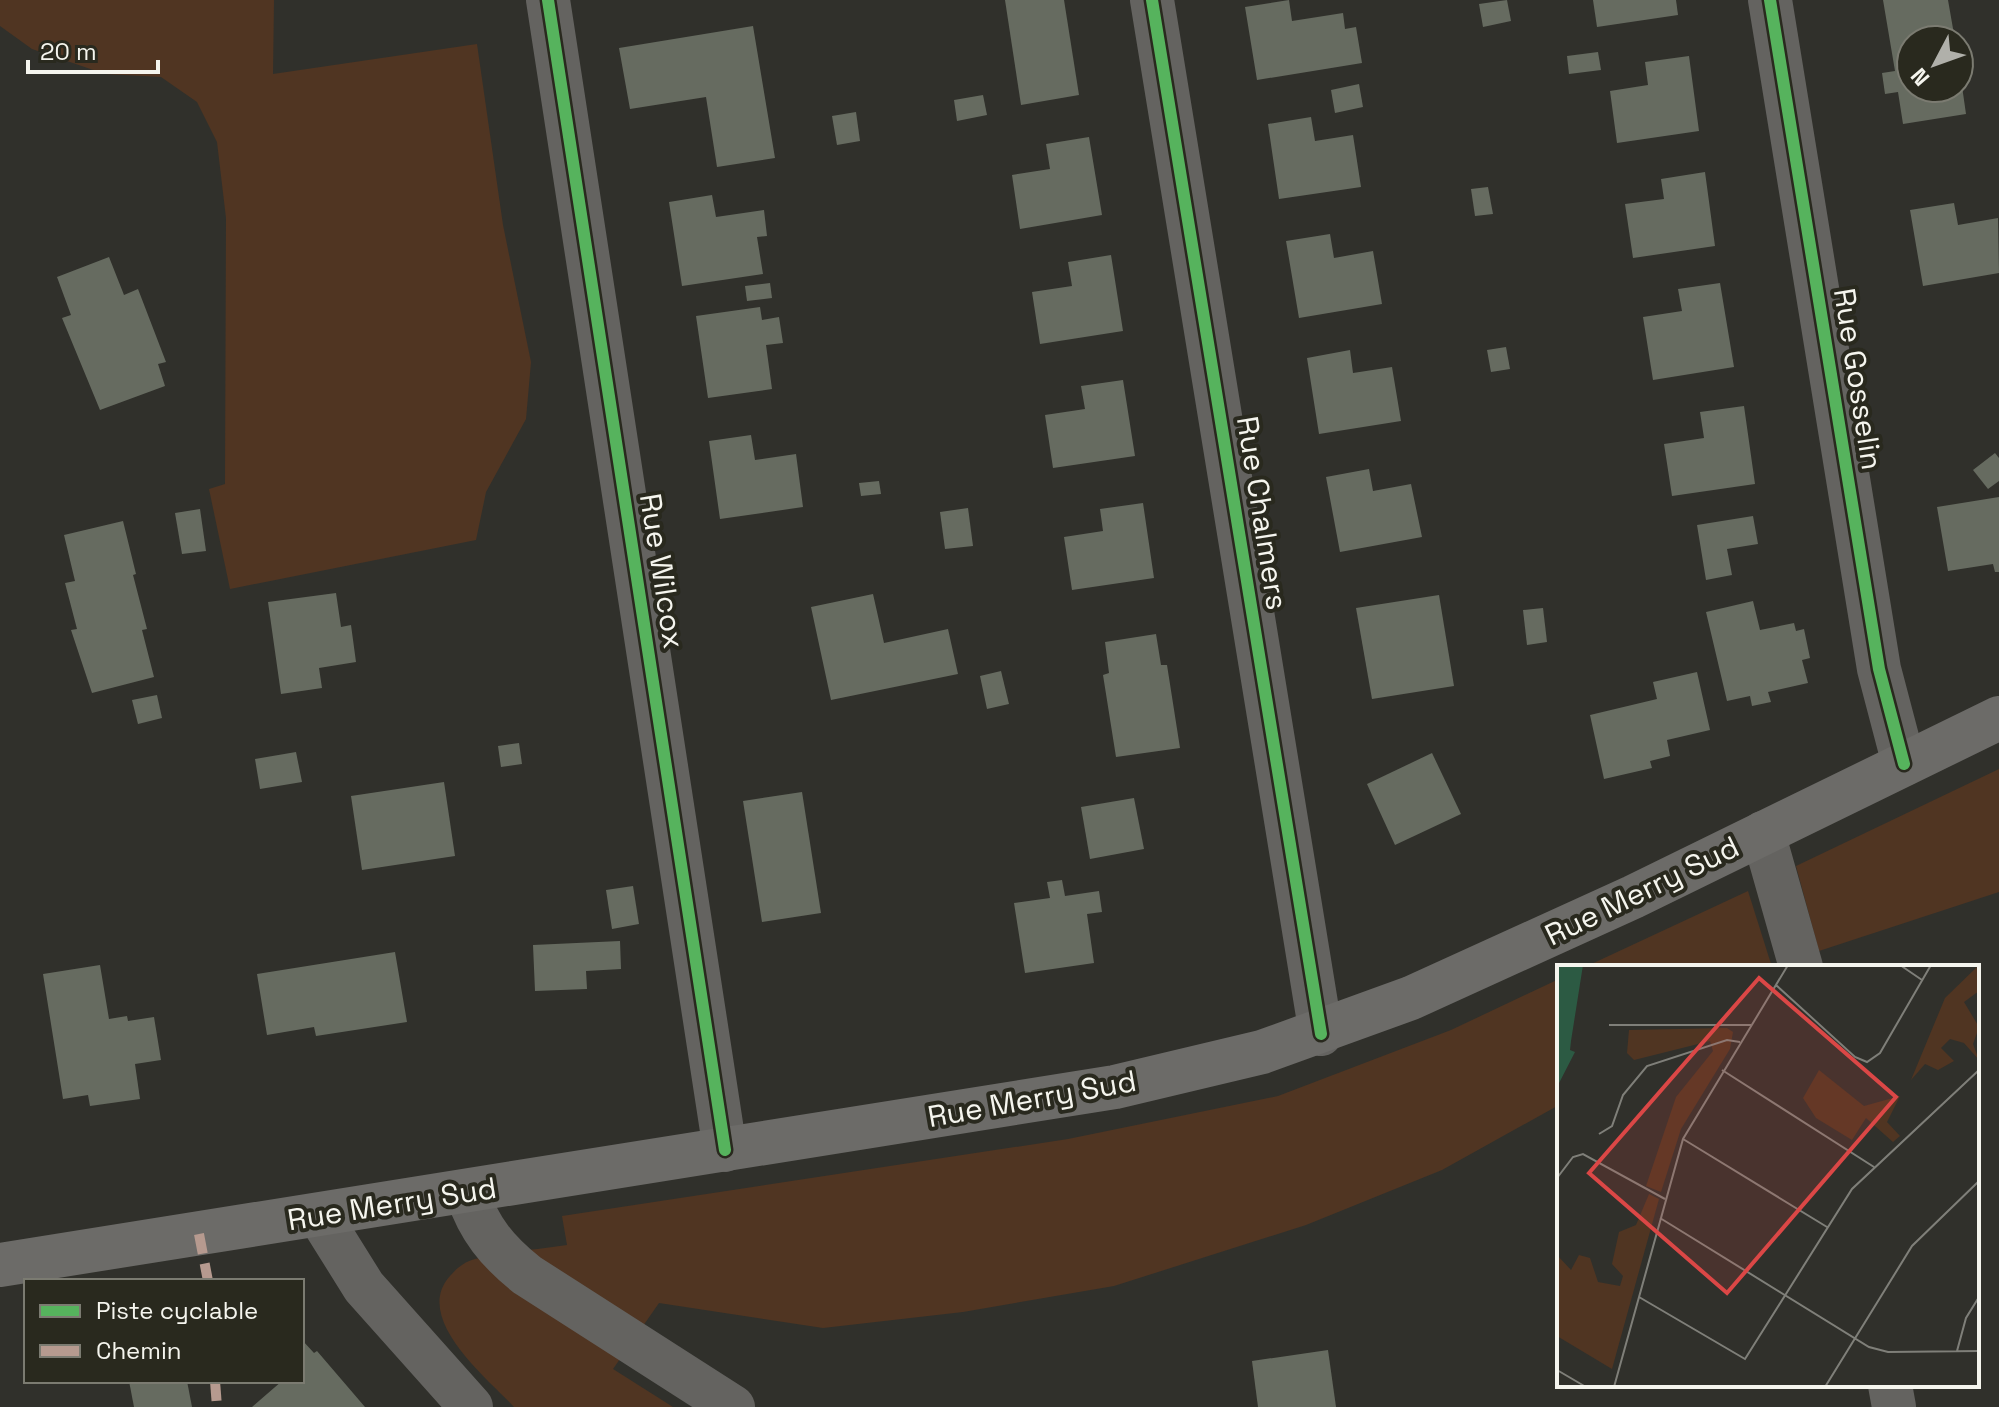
<svg xmlns="http://www.w3.org/2000/svg" width="1999" height="1407" font-family="'Space Grotesk',sans-serif">
<style>
.green{fill:#503522}
.building{fill:#666b60}
.lines{fill:none;stroke-linecap:round;stroke-linejoin:round}
.minor{stroke:#646360;stroke-width:44}
.major{stroke:#6c6b68;stroke-width:44}
.quiet{stroke:#b69a8f;stroke-width:10;stroke-dasharray:20 10;stroke-linecap:butt}
.cycleway-casing{stroke:#29291e;stroke-width:17}
.cycleway{stroke:#56b35d;stroke-width:12}
.labels{text-anchor:middle;stroke-width:8;stroke-linejoin:round;paint-order:stroke}
.street-label{font-size:30px;fill:#f5f5ee;stroke:#29291e}
.inset-road{fill:none;stroke:#7f7f79;stroke-width:2}
.view{fill:#db4746;fill-opacity:0.15;stroke:#db4746;stroke-width:4}
.inset-edge{fill:none;stroke:#f5f5ee;stroke-width:4}
</style>
<rect width="100%" height="100%" fill="#30302b"/>
<g class="green">
<path d="M 0,0 L 274,0 L 273,74 L 477,44 L 503,225 L 531,362 L 526,419 L 486,492 L 476,540 L 230,589 L 209,489 L 225,484 L 226,218 L 217,142 L 197,102 L 161,77 L 105,74 L 32,49 L 0,26 Z"/>
<path d="M 1999,769 L 1999,892 L 1819,951 L 1796,866 Z"/>
<path d="M 1748,891 L 1772,967 L 1585,967 Z"/>
<path d="M 1559,979 L 1559,1105 L 1442,1170 L 1306,1225 L 1114,1286 L 963,1312 L 823,1328 L 659,1303 L 613,1369 L 673,1407 L 514,1407 C 487,1378 412,1318 450,1276 C 457,1268 464,1262 475,1259 C 504,1251 537,1250 567,1245 L 562,1216 L 1068,1139 L 1278,1096 L 1451,1030 Z"/>
</g>
<g class="building">
<path d="M 1005,0 L 1064,0 L 1079,95 L 1021,105 Z"/>
<path d="M 1289,0 L 1292,21 L 1343,13 L 1345,29 L 1356,27 L 1362,63 L 1257,80 L 1245,7 Z"/>
<path d="M 1507,0 L 1511,21 L 1483,27 L 1479,4 Z"/>
<path d="M 1593,0 L 1676,0 L 1678,15 L 1597,27 Z"/>
<path d="M 1883,0 L 1948,0 L 1955,40 L 1911,40 L 1911,88 L 1959,88 L 1961,79 L 1966,114 L 1903,124 L 1898,92 L 1885,94 L 1882,73 L 1895,71 Z"/>
<path d="M 753,26 L 775,158 L 717,167 L 706,97 L 630,109 L 619,48 Z"/>
<path d="M 1598,52 L 1601,70 L 1569,74 L 1567,56 Z"/>
<path d="M 1689,56 L 1699,131 L 1617,143 L 1610,91 L 1648,85 L 1645,62 Z"/>
<path d="M 1359,84 L 1363,107 L 1335,113 L 1331,90 Z"/>
<path d="M 983,95 L 987,115 L 957,121 L 954,100 Z"/>
<path d="M 856,112 L 860,141 L 837,145 L 832,116 Z"/>
<path d="M 1311,117 L 1315,141 L 1353,135 L 1361,187 L 1279,199 L 1268,124 Z"/>
<path d="M 1089,137 L 1102,215 L 1020,229 L 1012,175 L 1050,169 L 1046,144 Z"/>
<path d="M 1705,172 L 1715,246 L 1633,258 L 1625,204 L 1664,199 L 1661,179 Z"/>
<path d="M 1488,187 L 1493,214 L 1475,216 L 1471,189 Z"/>
<path d="M 712,195 L 716,217 L 764,210 L 767,236 L 757,237 L 763,274 L 682,286 L 669,202 Z"/>
<path d="M 1954,203 L 1958,225 L 1998,218 L 1999,273 L 1923,286 L 1910,210 Z"/>
<path d="M 1330,234 L 1334,258 L 1373,251 L 1382,304 L 1299,318 L 1286,241 Z"/>
<path d="M 1111,255 L 1123,331 L 1040,344 L 1032,292 L 1072,286 L 1068,262 Z"/>
<path d="M 109,257 L 124,295 L 138,289 L 166,362 L 158,364 L 165,386 L 100,410 L 62,318 L 71,315 L 57,277 Z"/>
<path d="M 770,283 L 772,298 L 747,301 L 745,286 Z"/>
<path d="M 1720,283 L 1734,367 L 1653,380 L 1643,317 L 1682,311 L 1678,289 Z"/>
<path d="M 760,307 L 762,320 L 779,317 L 783,343 L 766,345 L 772,389 L 708,398 L 696,316 Z"/>
<path d="M 1506,347 L 1510,369 L 1491,372 L 1487,350 Z"/>
<path d="M 1350,350 L 1353,373 L 1392,367 L 1401,421 L 1319,434 L 1307,358 Z"/>
<path d="M 1123,380 L 1135,456 L 1053,468 L 1045,415 L 1085,409 L 1081,386 Z"/>
<path d="M 1744,406 L 1755,484 L 1672,496 L 1664,444 L 1704,438 L 1700,412 Z"/>
<path d="M 751,435 L 755,460 L 796,454 L 803,507 L 720,519 L 709,441 Z"/>
<path d="M 1995,453 L 1999,458 L 1999,481 L 1988,489 L 1973,470 Z"/>
<path d="M 1369,469 L 1373,491 L 1411,484 L 1422,537 L 1340,552 L 1326,477 Z"/>
<path d="M 879,481 L 881,494 L 861,496 L 859,483 Z"/>
<path d="M 1999,497 L 1999,572 L 1995,572 L 1993,564 L 1948,571 L 1937,507 Z"/>
<path d="M 1143,503 L 1154,578 L 1072,590 L 1064,537 L 1103,531 L 1100,509 Z"/>
<path d="M 968,508 L 973,546 L 945,549 L 940,512 Z"/>
<path d="M 200,509 L 206,551 L 182,554 L 175,513 Z"/>
<path d="M 1753,516 L 1758,544 L 1727,549 L 1732,575 L 1706,580 L 1697,525 Z"/>
<path d="M 123,521 L 136,574 L 133,575 L 147,629 L 142,630 L 154,677 L 92,693 L 71,630 L 77,629 L 65,583 L 75,581 L 64,535 Z"/>
<path d="M 336,593 L 341,627 L 351,625 L 356,662 L 319,668 L 322,688 L 281,694 L 268,602 Z"/>
<path d="M 873,594 L 884,643 L 948,629 L 958,674 L 831,700 L 811,607 Z"/>
<path d="M 1439,595 L 1454,686 L 1372,699 L 1356,608 Z"/>
<path d="M 1753,601 L 1760,630 L 1794,623 L 1796,631 L 1804,629 L 1810,658 L 1802,660 L 1808,683 L 1768,692 L 1771,702 L 1752,706 L 1750,696 L 1727,701 L 1706,612 Z"/>
<path d="M 1543,608 L 1547,642 L 1527,645 L 1523,610 Z"/>
<path d="M 1156,634 L 1161,665 L 1167,665 L 1180,748 L 1116,757 L 1103,675 L 1109,673 L 1105,642 Z"/>
<path d="M 1001,671 L 1009,704 L 987,709 L 980,676 Z"/>
<path d="M 1697,672 L 1710,730 L 1667,740 L 1670,756 L 1650,761 L 1652,768 L 1604,779 L 1590,715 L 1657,699 L 1653,682 Z"/>
<path d="M 157,695 L 162,718 L 138,724 L 132,700 Z"/>
<path d="M 519,743 L 522,764 L 501,767 L 498,746 Z"/>
<path d="M 296,752 L 302,782 L 260,789 L 255,759 Z"/>
<path d="M 1432,753 L 1461,814 L 1395,845 L 1367,784 Z"/>
<path d="M 444,782 L 455,856 L 362,870 L 351,796 Z"/>
<path d="M 802,792 L 821,913 L 762,922 L 743,801 Z"/>
<path d="M 1134,798 L 1144,849 L 1090,859 L 1081,807 Z"/>
<path d="M 1062,880 L 1065,896 L 1099,891 L 1102,912 L 1087,914 L 1094,963 L 1025,973 L 1014,903 L 1050,898 L 1047,882 Z"/>
<path d="M 633,886 L 639,924 L 612,929 L 606,890 Z"/>
<path d="M 620,941 L 621,969 L 586,971 L 587,989 L 535,991 L 533,945 Z"/>
<path d="M 395,952 L 407,1022 L 316,1036 L 314,1027 L 267,1035 L 257,974 Z"/>
<path d="M 100,965 L 109,1019 L 127,1016 L 128,1021 L 154,1017 L 161,1060 L 135,1064 L 140,1099 L 90,1106 L 88,1095 L 63,1099 L 43,974 Z"/>
<path d="M 302,1340 L 314,1353 L 317,1351 L 365,1407 L 252,1407 L 282,1381 L 302,1381 Z"/>
<path d="M 1328,1350 L 1336,1407 L 1258,1407 L 1252,1361 Z"/>
<path d="M 129,1381 L 187,1381 L 192,1407 L 134,1407 Z"/>
</g>
<g class="lines">
<g class="minor">
<path d="M 548,0 L 725,1150"/>
<path d="M 1152,0 L 1321,1034"/>
<path d="M 1770,0 L 1879,669 L 1904,764"/>
<path d="M 1763,833 L 1801,967"/>
<path d="M 467,1193 C 479,1229 497,1251 527,1275 L 733,1407"/>
<path d="M 319,1215 L 364,1287 L 471,1407"/>
<path d="M 1890,1385 L 1894,1407"/>
</g>
<path class="major" d="M 0,1265 L 1115,1087 L 1262,1052 L 1411,998 L 1633,897 L 1999,718"/>
<g class="quiet">
<path d="M 199,1234 L 208,1281"/>
<path d="M 215,1381 L 217,1407"/>
</g>
<defs>
<g id="cycleway">
<path d="M 548,0 L 725,1150"/>
<path d="M 1152,0 L 1321,1034"/>
<path d="M 1770,0 L 1879,669 L 1904,764"/>
</g>
</defs>
<use href="#cycleway" class="cycleway-casing"/>
<use href="#cycleway" class="cycleway"/>
</g>
<g class="labels">
<g class="street-label">
<text transform="translate(1858 379) rotate(81)" y="10">Rue Gosselin</text>
<text transform="translate(1262 513) rotate(81)" y="10">Rue Chalmers</text>
<text transform="translate(662 571) rotate(81)" y="10">Rue Wilcox</text>
<text transform="translate(1642 891) rotate(-26)" y="10">Rue Merry Sud</text>
<text transform="translate(1032 1099) rotate(-10)" y="10">Rue Merry Sud</text>
<text transform="translate(392 1204) rotate(-9)" y="10">Rue Merry Sud</text>
</g>
</g>
<g transform="translate(1557 965)">
<rect width="422" height="422" fill="#30302b"/>
<path d="M 422,0 L 422,26 L 407,37 L 422,62 L 416,79 L 422,95 L 407,78 L 393,74 L 384,83 L 397,96 L 381,105 L 368,99 L 354,115 L 388,33 ZM 170,63 L 176,67 L 173,84 L 124,164 L 104,227 L 89,221 L 119,132 L 156,86 L 153,76 L 77,95 L 70,88 L 72,65 ZM 262,105 L 307,141 L 343,131 L 330,157 L 343,171 L 336,177 L 309,153 L 295,175 L 259,153 L 246,133 ZM 92,229 L 102,234 L 55,404 L 0,371 L 0,290 L 14,305 L 22,290 L 33,293 L 41,317 L 63,321 L 66,311 L 55,299 L 62,267 L 79,260 Z" fill="#503522"/>
<path d="M 0,0 L 26,0 L 14,76 L 13,85 L 18,87 L 0,122 Z" fill="#2c5a43"/>
<path class="inset-road" d="M 343,0 L 365,15M 219,20 L 298,92 L 310,97 L 323,88 L 374,0M 52,60 L 194,60M 165,105 L 317,202M 42,169 L 55,161 L 66,130 L 90,101 L 170,75 L 183,77M 126,174 L 270,262M 0,213 L 16,192 L 26,189 L 108,234M 103,253 L 312,382 L 331,387 L 422,386M 82,332 L 188,394 L 295,224 L 422,105M 400,386 L 409,353 L 422,332M 0,405 L 29,422M 57,422 L 126,174 L 231,0M 268,422 L 355,281 L 422,216"/>
<path class="view" d="M 202,13 L 339,132 L 170,328 L 32,208 Z"/>
<rect width="422" height="422" class="inset-edge"/>
</g>
<rect x="24" y="1279" width="280" height="104" fill="#29291e" stroke="#7b7b71" stroke-width="2"/>
<rect x="40" y="1305" width="40" height="12" fill="#56b35d" stroke="#7b7b71" stroke-width="2"/>
<text x="96" y="1319" font-size="24" fill="#f5f5ee">Piste cyclable</text>
<rect x="40" y="1345" width="40" height="12" fill="#b69a8f" stroke="#7b7b71" stroke-width="2"/>
<text x="96" y="1359" font-size="24" fill="#f5f5ee">Chemin</text>
<g transform="translate(1935 64) rotate(229)"><circle r="38" fill="#29291e" stroke="#7b7b71" stroke-width="2"/>
<path d="M0-6L14 30L0 20L-14 30Z" fill="#b0b0aa"/>
<text y="-12" font-size="22" font-weight="bold" text-anchor="middle" fill="#f5f5ee">N</text>
</g>
<path d="M28 60v12h130v-12" fill="none" stroke="#f5f5ee" stroke-width="4"/>
<text x="40" y="60" font-size="24" fill="#f5f5ee" stroke="#29291e" stroke-width="6" paint-order="stroke">20 m</text>
</svg>
